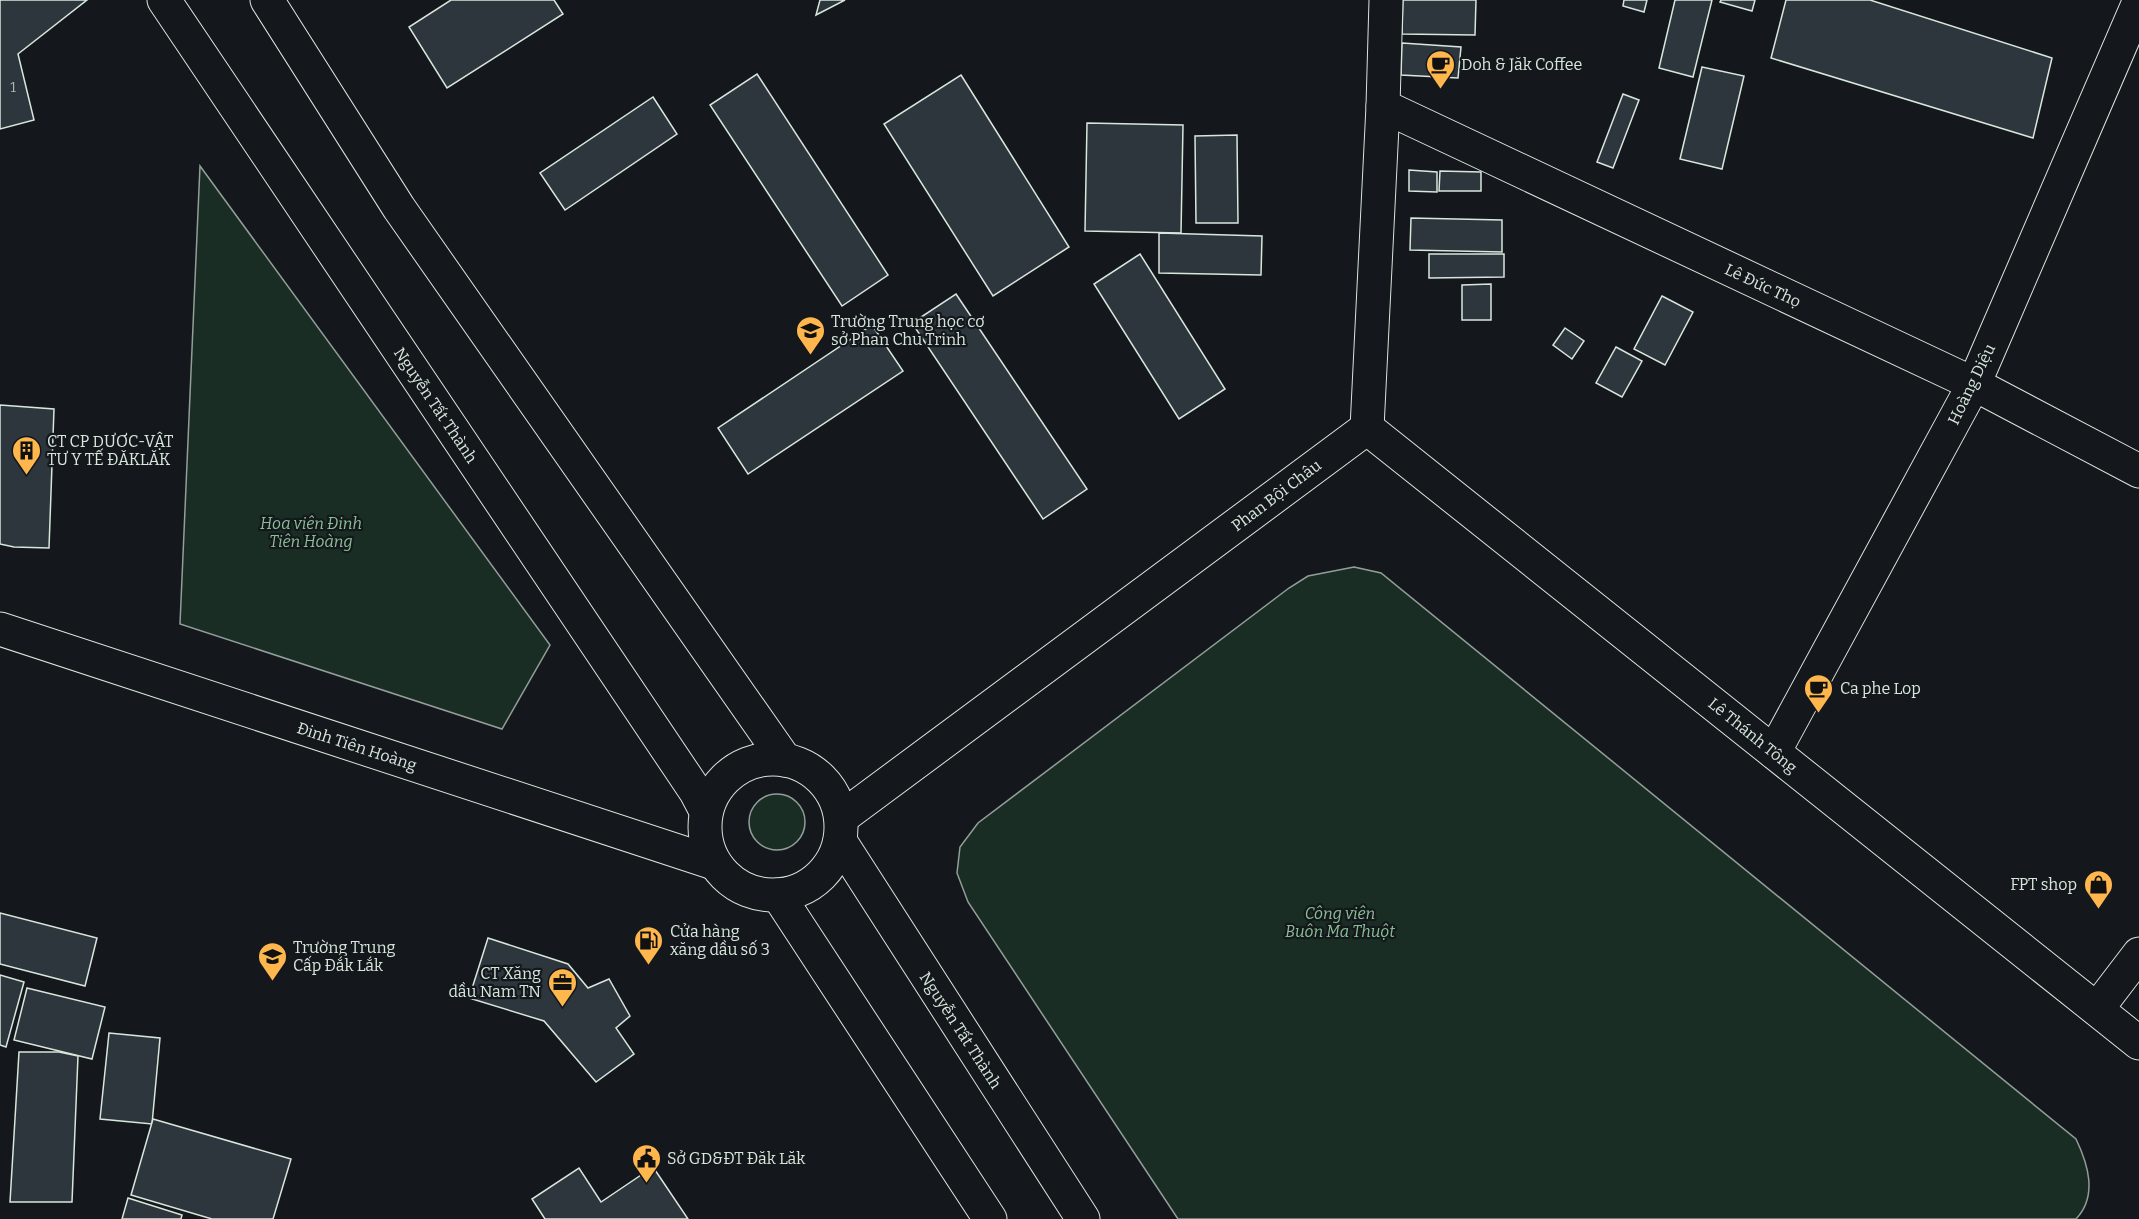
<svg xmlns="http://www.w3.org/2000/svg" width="2139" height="1219" font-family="Bitter,serif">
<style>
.green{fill:#1a2d24;stroke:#939e99;stroke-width:1.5}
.building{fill:#2c363c;stroke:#d8e6dc;stroke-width:1.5}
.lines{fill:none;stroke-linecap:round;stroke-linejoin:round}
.minor-casing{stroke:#d8e6dc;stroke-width:35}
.tertiary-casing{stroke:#d8e6dc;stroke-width:35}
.secondary-casing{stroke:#d8e6dc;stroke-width:35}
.primary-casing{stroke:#d8e6dc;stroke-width:35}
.minor{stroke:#14181c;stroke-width:33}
.tertiary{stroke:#14181c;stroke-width:33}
.secondary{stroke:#14181c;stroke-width:33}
.primary{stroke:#14181c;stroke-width:33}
.labels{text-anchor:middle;stroke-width:4.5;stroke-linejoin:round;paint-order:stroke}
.number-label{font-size:14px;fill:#adbab4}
.poi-label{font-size:16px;fill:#d8e6dc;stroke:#14181c;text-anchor:start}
.street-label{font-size:16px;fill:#d8e6dc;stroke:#14181c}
.park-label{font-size:16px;font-style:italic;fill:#8ac095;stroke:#14181c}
</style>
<rect width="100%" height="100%" fill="#14181c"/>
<g class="green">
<path d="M 200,166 L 550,645 L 502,729 L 180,624 Z"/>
<path d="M 1354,567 L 1381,573 L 2076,1139 C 2088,1164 2098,1196 2076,1219 L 1178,1219 L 968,902 L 957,873 L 960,847 L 978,823 L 1289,588 L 1308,576 Z"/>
<circle cx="777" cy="822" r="28"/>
</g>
<g class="building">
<path d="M 0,0 L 87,0 L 18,54 L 34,120 L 0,129 Z"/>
<path d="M 451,0 L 554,0 L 563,14 L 447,88 L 409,27 Z"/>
<path d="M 820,0 L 845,0 L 816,15 Z"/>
<path d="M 1403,0 L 1476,0 L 1475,35 L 1402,34 Z"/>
<path d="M 1624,0 L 1647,0 L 1644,12 L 1623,6 Z"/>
<path d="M 1675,0 L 1712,0 L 1693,77 L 1659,68 Z"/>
<path d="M 1721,0 L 1755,0 L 1752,11 L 1720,2 Z"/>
<path d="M 1786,0 L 1870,0 L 2052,58 L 2033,138 L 1771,58 Z"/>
<path d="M 1402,43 L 1461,47 L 1458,78 L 1401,75 Z"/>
<path d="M 1702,67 L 1744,76 L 1722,169 L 1680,159 Z"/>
<path d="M 757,74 L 888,275 L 842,306 L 710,105 Z"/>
<path d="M 961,75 L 1069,247 L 993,296 L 884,124 Z"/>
<path d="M 1623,94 L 1639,100 L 1613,168 L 1597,162 Z"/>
<path d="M 653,97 L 677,134 L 565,210 L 540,173 Z"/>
<path d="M 1087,123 L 1183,125 L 1181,233 L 1085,231 Z"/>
<path d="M 1237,135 L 1238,223 L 1196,223 L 1195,136 Z"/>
<path d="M 1409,170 L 1437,172 L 1437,192 L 1409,191 Z"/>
<path d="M 1440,171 L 1481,172 L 1481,191 L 1439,191 Z"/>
<path d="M 1411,218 L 1502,220 L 1502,252 L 1410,250 Z"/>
<path d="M 1159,233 L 1262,236 L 1261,275 L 1159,273 Z"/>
<path d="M 1140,254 L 1225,389 L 1179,419 L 1094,284 Z"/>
<path d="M 1429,254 L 1504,254 L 1504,277 L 1429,278 Z"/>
<path d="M 1491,284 L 1491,320 L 1462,320 L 1462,285 Z"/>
<path d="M 956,294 L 1087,489 L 1043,519 L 912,323 Z"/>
<path d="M 1662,296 L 1693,312 L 1665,365 L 1634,349 Z"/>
<path d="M 872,325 L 903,371 L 748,474 L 718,428 Z"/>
<path d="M 1565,328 L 1584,341 L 1572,359 L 1553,345 Z"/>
<path d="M 1616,347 L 1642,361 L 1622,397 L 1596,383 Z"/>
<path d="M 0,405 L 54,409 L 49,548 L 14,547 L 0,544 Z"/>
<path d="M 0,913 L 97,938 L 85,986 L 0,964 Z"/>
<path d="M 488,938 L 568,964 L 588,988 L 609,979 L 630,1016 L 616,1028 L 634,1054 L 596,1082 L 544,1021 L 469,998 Z"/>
<path d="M 0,975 L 24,982 L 6,1047 L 0,1045 Z"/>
<path d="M 27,988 L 105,1007 L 92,1059 L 14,1040 Z"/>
<path d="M 109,1033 L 160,1038 L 152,1124 L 100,1119 Z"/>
<path d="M 19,1052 L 59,1052 L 78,1056 L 72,1202 L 10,1202 Z"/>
<path d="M 153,1119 L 291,1159 L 273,1219 L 212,1219 L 131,1195 Z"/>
<path d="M 653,1167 L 688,1219 L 545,1219 L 532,1199 L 579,1168 L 601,1202 Z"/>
<path d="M 128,1198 L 182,1215 L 181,1219 L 122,1219 Z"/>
</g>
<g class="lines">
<defs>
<g id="minor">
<path d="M 1383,106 L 1974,384 L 2139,471"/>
<path d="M 1774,752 L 1974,384 L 2139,2"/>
<path d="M 2097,1009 L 2139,954"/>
</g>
<path id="tertiary" d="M 0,629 L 714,863"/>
<path id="secondary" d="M 1367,428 L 2139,1043"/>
<g id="primary">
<path d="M 164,0 L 696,792 L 706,811"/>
<path d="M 267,0 L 399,208 L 785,760"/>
<circle cx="773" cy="827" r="68"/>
<path d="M 841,818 L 1367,428 L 1383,106 L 1386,0"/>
<path d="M 840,841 L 1083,1219"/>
<path d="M 778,895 L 990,1219"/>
</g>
</defs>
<use href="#minor" class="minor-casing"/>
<use href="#tertiary" class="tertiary-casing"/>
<use href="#secondary" class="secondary-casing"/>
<use href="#primary" class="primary-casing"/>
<use href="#minor" class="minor"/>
<use href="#tertiary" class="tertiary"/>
<use href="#secondary" class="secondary"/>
<use href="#primary" class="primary"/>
</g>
<defs>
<symbol id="cafe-pin" viewBox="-11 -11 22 30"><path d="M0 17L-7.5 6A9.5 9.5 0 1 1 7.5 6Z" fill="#ffb74d" stroke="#14181c"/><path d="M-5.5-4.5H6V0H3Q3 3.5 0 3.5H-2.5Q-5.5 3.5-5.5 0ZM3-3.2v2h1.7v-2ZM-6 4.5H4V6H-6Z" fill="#111"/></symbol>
<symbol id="school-pin" viewBox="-11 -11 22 30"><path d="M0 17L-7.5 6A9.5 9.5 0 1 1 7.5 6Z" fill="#ffb74d" stroke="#14181c"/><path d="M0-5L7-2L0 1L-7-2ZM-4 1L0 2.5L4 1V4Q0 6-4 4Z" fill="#111"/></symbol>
<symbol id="building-pin" viewBox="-11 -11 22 30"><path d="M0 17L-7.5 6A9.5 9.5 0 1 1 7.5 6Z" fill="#ffb74d" stroke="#14181c"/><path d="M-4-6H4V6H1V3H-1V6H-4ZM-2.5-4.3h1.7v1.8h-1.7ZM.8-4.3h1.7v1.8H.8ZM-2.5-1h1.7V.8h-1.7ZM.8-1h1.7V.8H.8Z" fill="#111"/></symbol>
<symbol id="shop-pin" viewBox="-11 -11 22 30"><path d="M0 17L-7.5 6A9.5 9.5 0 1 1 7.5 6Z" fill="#ffb74d" stroke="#14181c"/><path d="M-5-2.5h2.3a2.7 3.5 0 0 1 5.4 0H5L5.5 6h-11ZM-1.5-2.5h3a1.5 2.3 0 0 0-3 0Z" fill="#111"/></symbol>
<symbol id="fuel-pin" viewBox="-11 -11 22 30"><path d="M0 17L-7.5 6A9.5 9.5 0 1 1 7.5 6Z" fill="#ffb74d" stroke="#14181c"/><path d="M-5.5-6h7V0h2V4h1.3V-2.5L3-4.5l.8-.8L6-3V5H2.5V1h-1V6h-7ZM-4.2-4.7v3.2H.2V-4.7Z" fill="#111"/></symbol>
<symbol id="office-pin" viewBox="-11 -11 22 30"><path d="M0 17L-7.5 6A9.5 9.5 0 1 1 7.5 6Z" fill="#ffb74d" stroke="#14181c"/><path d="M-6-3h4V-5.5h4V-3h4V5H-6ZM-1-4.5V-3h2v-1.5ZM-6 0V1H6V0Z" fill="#111"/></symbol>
<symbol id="civic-pin" viewBox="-11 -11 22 30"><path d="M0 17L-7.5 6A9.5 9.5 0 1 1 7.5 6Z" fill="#ffb74d" stroke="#14181c"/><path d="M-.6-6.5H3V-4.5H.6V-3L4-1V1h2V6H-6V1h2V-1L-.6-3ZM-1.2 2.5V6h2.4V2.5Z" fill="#111"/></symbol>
</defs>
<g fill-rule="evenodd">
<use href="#cafe-pin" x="1424" y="48" width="33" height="45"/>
<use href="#school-pin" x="794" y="314" width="33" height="45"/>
<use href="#building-pin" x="10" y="434" width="33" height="45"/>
<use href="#cafe-pin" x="1802" y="672" width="33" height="45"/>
<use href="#shop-pin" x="2082" y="868" width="33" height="45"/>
<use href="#fuel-pin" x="632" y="924" width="33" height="45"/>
<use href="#school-pin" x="256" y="940" width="33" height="45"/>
<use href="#office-pin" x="546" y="966" width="33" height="45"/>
<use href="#civic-pin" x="630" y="1142" width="33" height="45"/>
</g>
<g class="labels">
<g class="number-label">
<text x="13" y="92">1</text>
</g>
<g class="poi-label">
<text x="1461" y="70">Doh &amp; Jăk Coffee</text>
<text x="831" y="327">Trường Trung học cơ<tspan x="831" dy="18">sở Phan Chu Trinh</tspan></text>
<text x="47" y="447">CT CP DƯỢC-VẬT<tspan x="47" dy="18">TƯ Y TẾ ĐĂKLĂK</tspan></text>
<text x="1840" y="694">Ca phe Lop</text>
<text x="2077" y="890" text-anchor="end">FPT shop</text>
<text x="670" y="937">Cửa hàng<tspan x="670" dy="18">xăng dầu số 3</tspan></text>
<text x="293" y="953">Trường Trung<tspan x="293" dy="18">Cấp Đắk Lắk</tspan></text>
<text x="541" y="979" text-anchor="end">CT Xăng<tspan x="541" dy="18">dầu Nam TN</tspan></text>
<text x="667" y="1164">Sở GD&amp;ĐT Đăk Lăk</text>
</g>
<g class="street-label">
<text transform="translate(1763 285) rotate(25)" y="6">Lê Đức Thọ</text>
<text transform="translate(1971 384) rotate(-64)" y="6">Hoàng Diệu</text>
<text transform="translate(436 405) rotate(56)" y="6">Nguyễn Tất Thành</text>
<text transform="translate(1276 495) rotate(-37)" y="6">Phan Bội Châu</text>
<text transform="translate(1753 735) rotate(39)" y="6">Lê Thánh Tông</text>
<text transform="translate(357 746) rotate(18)" y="6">Đinh Tiên Hoàng</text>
<text transform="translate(961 1030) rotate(57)" y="6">Nguyễn Tất Thành</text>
</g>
<g class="park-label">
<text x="311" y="529">Hoa viên Đinh<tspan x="311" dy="18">Tiên Hoàng</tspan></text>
<text x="1340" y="919">Công viên<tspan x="1340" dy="18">Buôn Ma Thuột</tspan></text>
</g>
</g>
</svg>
